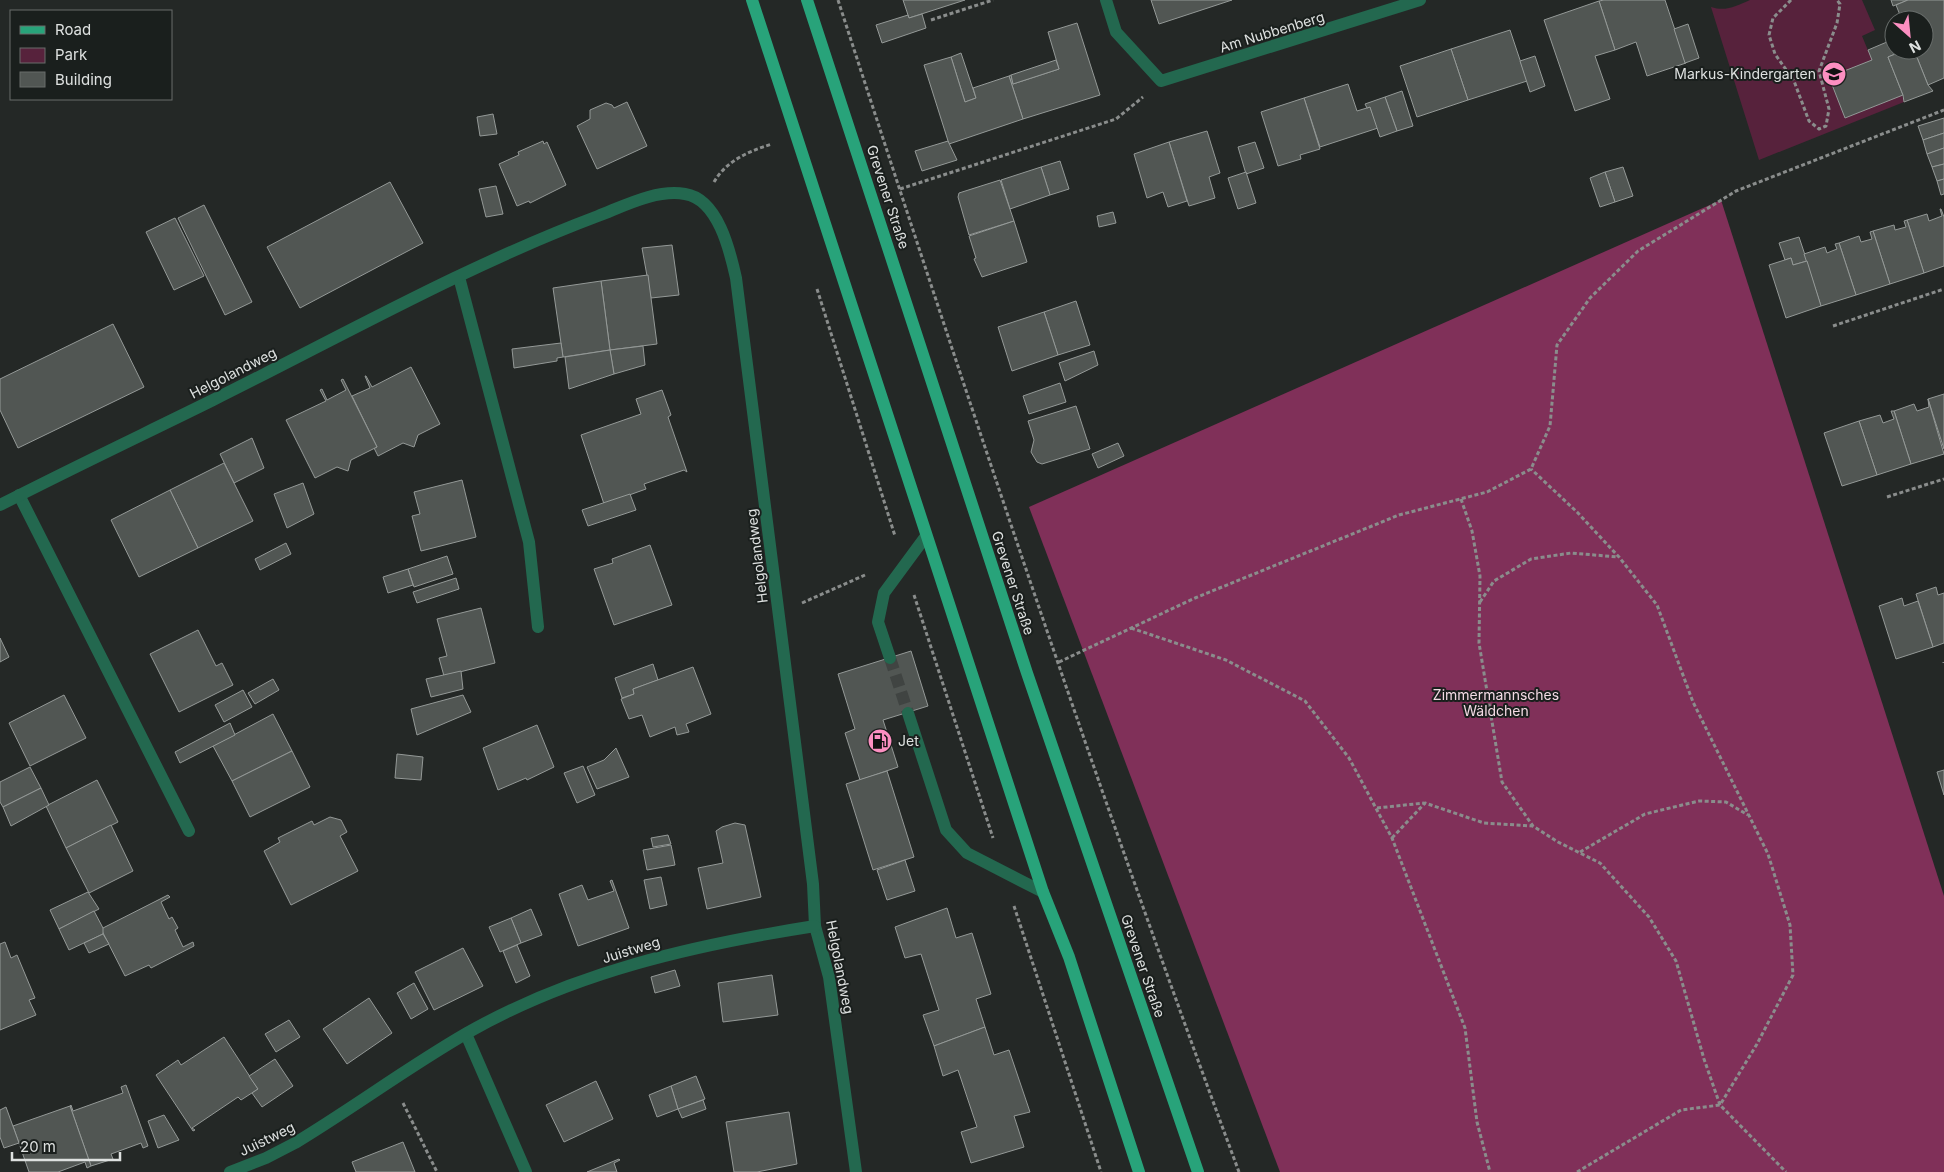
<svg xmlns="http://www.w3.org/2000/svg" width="1944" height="1172" font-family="Inter,sans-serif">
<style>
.green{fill:#57223c}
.forest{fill:#803059}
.building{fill:#515653;stroke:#949997}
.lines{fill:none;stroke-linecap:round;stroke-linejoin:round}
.minor-tunnel{stroke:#404442;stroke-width:12;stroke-dasharray:12 6;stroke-linecap:butt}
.path{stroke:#8a8d8c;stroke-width:3;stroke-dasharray:4 2.5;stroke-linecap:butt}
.minor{stroke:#23684f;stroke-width:12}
.major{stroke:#28a37a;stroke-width:12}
.labels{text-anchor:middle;stroke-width:4;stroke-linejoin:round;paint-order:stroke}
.street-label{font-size:14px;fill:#dee1e0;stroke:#1a1f1d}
.poi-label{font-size:14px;fill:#dee1e0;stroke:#1a1f1d;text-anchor:end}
.park-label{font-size:14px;fill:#f3dae4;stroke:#1a1f1d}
</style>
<rect width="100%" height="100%" fill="#242826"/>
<path class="green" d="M 1750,0 L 1862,0 L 1875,30 L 1862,36 L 1872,60 L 1829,77 L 1845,118 L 1902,95 L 1904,102 L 1759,160 L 1711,7 C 1726,12 1736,6 1750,0 Z"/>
<path class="forest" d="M 1721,200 L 1944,896 L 1944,1172 L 1280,1172 L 1029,507 Z"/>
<g class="building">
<path d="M 903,0 L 965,0 L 909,18 Z"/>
<path d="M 1151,0 L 1232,0 L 1159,24 Z"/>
<path d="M 1604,0 L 1665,0 L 1686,63 L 1647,76 L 1636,42 L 1615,50 L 1599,1 Z"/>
<path d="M 1891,0 L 1908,0 L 1893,6 Z"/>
<path d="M 1908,0 L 1944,0 L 1944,78 L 1928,85 L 1914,50 L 1924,50 L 1924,20 L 1902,20 L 1896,5 Z"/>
<path d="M 1599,1 L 1615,50 L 1595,56 L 1610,99 L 1575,111 L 1544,20 Z"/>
<path d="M 922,14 L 926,28 L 882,43 L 876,25 L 908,15 L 909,18 Z"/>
<path d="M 1077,23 L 1100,95 L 1023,119 L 1009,76 L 1011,75 L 1013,84 L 1059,69 L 1048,32 Z"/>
<path d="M 1688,24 L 1699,58 L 1685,63 L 1674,29 Z"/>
<path d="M 1510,30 L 1527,81 L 1468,100 L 1451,49 Z"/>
<path d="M 1894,39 L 1894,50 L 1905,50 L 1888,57 L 1903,95 L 1845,118 L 1829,77 L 1872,60 L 1868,50 Z"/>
<path d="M 1451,49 L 1468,100 L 1417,117 L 1400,66 Z"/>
<path d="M 1905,50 L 1914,50 L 1928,85 L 1933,91 L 1904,102 L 1903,95 L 1888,57 Z"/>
<path d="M 961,53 L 976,98 L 965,102 L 951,57 Z"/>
<path d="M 1535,56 L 1545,86 L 1530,92 L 1520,61 Z"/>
<path d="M 951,57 L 965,102 L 976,98 L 973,88 L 1009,76 L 1023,119 L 949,144 L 924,65 Z"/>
<path d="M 1056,60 L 1059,69 L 1013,84 L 1011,75 Z"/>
<path d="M 1348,84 L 1357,111 L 1370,107 L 1378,128 L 1320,147 L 1304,98 Z"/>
<path d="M 1402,91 L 1413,126 L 1397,131 L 1385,97 Z"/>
<path d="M 1385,97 L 1397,131 L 1380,137 L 1370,107 L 1367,108 L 1365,104 Z"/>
<path d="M 1304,98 L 1320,149 L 1300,155 L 1301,159 L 1278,166 L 1261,112 Z"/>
<path d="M 627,102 L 647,146 L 597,169 L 577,126 L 590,119 L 590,110 L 606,103 L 612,105 L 614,108 Z"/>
<path d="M 493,114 L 497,134 L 480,136 L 477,117 Z"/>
<path d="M 1944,118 L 1944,133 L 1923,140 L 1918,126 Z"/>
<path d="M 1207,131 L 1220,173 L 1209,177 L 1215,198 L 1189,206 L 1169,142 Z"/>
<path d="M 1944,133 L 1944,148 L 1927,154 L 1923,140 Z"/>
<path d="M 543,141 L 544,144 L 547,142 L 566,185 L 530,203 L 529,201 L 517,206 L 499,164 L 519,155 L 518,152 Z"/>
<path d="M 948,141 L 957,160 L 922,171 L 915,151 Z"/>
<path d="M 1169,142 L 1187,201 L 1168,207 L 1163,192 L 1147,198 L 1134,154 Z"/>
<path d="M 1255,142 L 1264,168 L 1246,174 L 1238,147 Z"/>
<path d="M 1944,148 L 1944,164 L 1932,167 L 1927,154 Z"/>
<path d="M 1060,161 L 1069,189 L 1050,195 L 1041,167 Z"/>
<path d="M 1944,164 L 1944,179 L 1937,181 L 1932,167 Z"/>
<path d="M 1041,167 L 1050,195 L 1010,209 L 1001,180 Z"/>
<path d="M 1623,167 L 1633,196 L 1615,202 L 1605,172 Z"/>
<path d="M 1246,172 L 1256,203 L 1238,209 L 1228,178 Z"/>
<path d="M 1605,172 L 1615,202 L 1600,207 L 1590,178 Z"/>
<path d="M 1944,179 L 1944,194 L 1941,195 L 1937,181 Z"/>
<path d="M 1000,180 L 1014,221 L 969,235 L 958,197 L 959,193 Z"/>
<path d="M 390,182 L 423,243 L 300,308 L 267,247 Z"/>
<path d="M 496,186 L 503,214 L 486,217 L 479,189 Z"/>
<path d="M 204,205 L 252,302 L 225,315 L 178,218 Z"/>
<path d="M 1940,209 L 1941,209 L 1944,217 L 1944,266 L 1924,273 L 1907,220 L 1927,214 L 1929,221 L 1942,216 Z"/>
<path d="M 1113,212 L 1116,223 L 1099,227 L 1097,216 Z"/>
<path d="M 175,218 L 204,276 L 174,290 L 146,232 Z"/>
<path d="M 1907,220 L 1924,273 L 1890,284 L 1873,231 L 1894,225 L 1895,230 L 1906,227 L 1904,221 Z"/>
<path d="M 1014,221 L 1027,262 L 982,277 L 974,259 L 976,258 L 969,236 Z"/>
<path d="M 1873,231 L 1890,284 L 1856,295 L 1839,243 L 1859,236 L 1861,242 L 1872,239 L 1870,232 Z"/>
<path d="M 1799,237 L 1807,261 L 1793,265 L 1791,258 L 1785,260 L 1779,243 Z"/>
<path d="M 1839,243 L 1856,295 L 1821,306 L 1804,254 L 1825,247 L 1827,253 L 1837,249 L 1835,244 Z"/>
<path d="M 672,245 L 679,295 L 651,298 L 642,248 Z"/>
<path d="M 1791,258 L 1793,265 L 1807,261 L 1821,306 L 1786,318 L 1769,265 Z"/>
<path d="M 648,275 L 657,344 L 610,350 L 601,281 Z"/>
<path d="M 601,281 L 610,350 L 563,357 L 553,288 Z"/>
<path d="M 1076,301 L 1090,345 L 1058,355 L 1044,312 Z"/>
<path d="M 1044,312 L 1058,355 L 1012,371 L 998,327 Z"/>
<path d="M 113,324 L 144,387 L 18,448 L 0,410 L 0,379 Z"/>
<path d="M 561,343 L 563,357 L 557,358 L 557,361 L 514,368 L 512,349 Z"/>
<path d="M 643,346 L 645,365 L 614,374 L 610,350 Z"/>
<path d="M 610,350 L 614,374 L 569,389 L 565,357 Z"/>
<path d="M 1094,351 L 1098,365 L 1065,381 L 1059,363 Z"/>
<path d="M 411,367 L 440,424 L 418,435 L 414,447 L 403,443 L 378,456 L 374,448 L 377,447 L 352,396 L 370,388 L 365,376 L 366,376 L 372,387 Z"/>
<path d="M 343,379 L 377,447 L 351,460 L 348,471 L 337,467 L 315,478 L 286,420 L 326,401 L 320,390 L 322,389 L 327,400 L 346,390 L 341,380 Z"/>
<path d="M 1060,383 L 1066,402 L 1029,414 L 1023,396 Z"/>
<path d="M 662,390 L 671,415 L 668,417 L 687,472 L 684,470 L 644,484 L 646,489 L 604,504 L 581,435 L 641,414 L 636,399 Z"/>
<path d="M 1944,394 L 1944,449 L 1928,399 Z"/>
<path d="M 1928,399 L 1944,454 L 1911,464 L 1894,411 L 1914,404 L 1917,411 L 1929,407 Z"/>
<path d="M 1076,406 L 1090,449 L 1042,464 L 1037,462 L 1031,452 L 1034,440 L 1028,421 Z"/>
<path d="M 1891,411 L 1894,411 L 1911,464 L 1877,475 L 1859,421 L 1880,415 L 1883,423 L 1894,419 Z"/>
<path d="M 1859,421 L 1877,475 L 1842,486 L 1824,433 Z"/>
<path d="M 252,438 L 264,468 L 234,483 L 220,454 Z"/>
<path d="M 1118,443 L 1124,456 L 1098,468 L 1092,454 Z"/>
<path d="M 224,463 L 253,521 L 198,548 L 170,490 Z"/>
<path d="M 462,480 L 476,537 L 421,551 L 412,516 L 420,514 L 414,492 Z"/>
<path d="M 303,483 L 314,514 L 287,528 L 274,494 Z"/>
<path d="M 170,490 L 198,548 L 139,577 L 111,520 Z"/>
<path d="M 630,494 L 636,510 L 588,526 L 582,510 Z"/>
<path d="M 286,543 L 291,554 L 260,570 L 255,559 Z"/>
<path d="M 650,545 L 672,605 L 614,625 L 594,569 L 613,563 L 612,559 Z"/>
<path d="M 447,556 L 453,574 L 414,587 L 408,569 Z"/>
<path d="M 408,569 L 413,585 L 388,593 L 383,577 Z"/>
<path d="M 456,578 L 459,589 L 417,603 L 413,592 Z"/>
<path d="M 1936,587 L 1938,595 L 1944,593 L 1944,643 L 1933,647 L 1916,594 Z"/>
<path d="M 1902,598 L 1904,606 L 1918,601 L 1933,647 L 1896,659 L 1879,606 Z"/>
<path d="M 481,608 L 495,663 L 444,676 L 439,658 L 447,656 L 437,619 Z"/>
<path d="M 198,630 L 216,666 L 222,663 L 233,685 L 179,712 L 150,654 Z"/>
<path d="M 0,638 L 9,657 L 0,662 Z"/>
<path d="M 911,651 L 928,706 L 883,720 L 898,767 L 860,780 L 845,733 L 855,729 L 838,674 Z"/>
<path d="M 653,664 L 658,680 L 633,689 L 634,694 L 622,698 L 615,678 Z"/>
<path d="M 693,667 L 711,714 L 686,724 L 689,732 L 677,735 L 675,727 L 650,737 L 642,715 L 629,719 L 621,699 L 634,694 L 633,689 Z"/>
<path d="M 461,671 L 463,689 L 431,697 L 426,679 Z"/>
<path d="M 273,679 L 279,690 L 255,704 L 248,693 Z"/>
<path d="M 243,690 L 252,707 L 224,722 L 215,705 Z"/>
<path d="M 64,695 L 86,738 L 30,766 L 9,723 Z"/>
<path d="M 463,695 L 471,712 L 417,735 L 411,709 Z"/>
<path d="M 273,714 L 292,751 L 232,781 L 213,746 Z"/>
<path d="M 230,723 L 235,735 L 180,763 L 175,752 Z"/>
<path d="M 537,725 L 554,767 L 527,780 L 526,778 L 498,790 L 483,748 Z"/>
<path d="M 616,748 L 629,777 L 597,789 L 587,767 L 604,760 Z"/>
<path d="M 292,751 L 310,787 L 250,817 L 232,781 Z"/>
<path d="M 397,754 L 423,757 L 421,780 L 395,778 Z"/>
<path d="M 583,766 L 595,795 L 577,803 L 564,773 Z"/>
<path d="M 30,767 L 41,788 L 3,807 L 0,802 L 0,782 Z"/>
<path d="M 1944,770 L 1944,795 L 1937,772 Z"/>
<path d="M 887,771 L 914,857 L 873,870 L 846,784 Z"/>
<path d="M 97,780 L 118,822 L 66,848 L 46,806 Z"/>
<path d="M 41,788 L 49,805 L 11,826 L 3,807 Z"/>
<path d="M 330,817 L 341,820 L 347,832 L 340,836 L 358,871 L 291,905 L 264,851 L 280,842 L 278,838 L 312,821 L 314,825 Z"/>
<path d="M 735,823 L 745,825 L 761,897 L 707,909 L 698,868 L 723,863 L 716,831 L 722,827 Z"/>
<path d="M 111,825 L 133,871 L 89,893 L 66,848 Z"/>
<path d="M 668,835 L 671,844 L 653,847 L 651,838 Z"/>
<path d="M 671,845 L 675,865 L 647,870 L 643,850 Z"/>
<path d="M 905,860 L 915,891 L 887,900 L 877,870 Z"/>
<path d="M 661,877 L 667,905 L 650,909 L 644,880 Z"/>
<path d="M 612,880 L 629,928 L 578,946 L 559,894 L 582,885 L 588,900 L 614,891 L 610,881 Z"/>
<path d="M 88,892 L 99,909 L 59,929 L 50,910 Z"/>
<path d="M 168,895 L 170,897 L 161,902 L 169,919 L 172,917 L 178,928 L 175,930 L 183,947 L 193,942 L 194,946 L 151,968 L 149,965 L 125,976 L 101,929 Z"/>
<path d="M 947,908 L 956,938 L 972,933 L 991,994 L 976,999 L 985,1027 L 934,1046 L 923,1015 L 939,1010 L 921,954 L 905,958 L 895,927 Z"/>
<path d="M 531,909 L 542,935 L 521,943 L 511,918 Z"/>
<path d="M 94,911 L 103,928 L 103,934 L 69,950 L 59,929 Z"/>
<path d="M 511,918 L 521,943 L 500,952 L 489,927 Z"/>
<path d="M 103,934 L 109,944 L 89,953 L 84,943 Z"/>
<path d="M 5,942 L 11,958 L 17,955 L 35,998 L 29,1000 L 36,1015 L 0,1030 L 0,944 Z"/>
<path d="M 517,945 L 530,976 L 516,983 L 503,951 Z"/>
<path d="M 463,948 L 483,986 L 434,1010 L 415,972 Z"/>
<path d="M 675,970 L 680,986 L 655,993 L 651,977 Z"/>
<path d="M 772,975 L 778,1015 L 723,1022 L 718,983 Z"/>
<path d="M 414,983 L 428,1009 L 411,1019 L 397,993 Z"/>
<path d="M 369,998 L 392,1033 L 347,1064 L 323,1029 Z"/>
<path d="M 289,1020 L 300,1037 L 276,1052 L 265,1034 Z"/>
<path d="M 985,1027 L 994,1055 L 1009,1050 L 1030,1112 L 1014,1116 L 1024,1147 L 971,1163 L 961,1132 L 977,1127 L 958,1070 L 943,1076 L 934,1046 Z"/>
<path d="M 224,1037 L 258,1089 L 241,1100 L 238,1097 L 192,1128 L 195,1130 L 193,1131 L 156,1075 L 178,1060 L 181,1065 Z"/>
<path d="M 275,1059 L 293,1086 L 262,1107 L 252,1093 L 258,1089 L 249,1076 Z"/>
<path d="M 696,1076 L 705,1099 L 678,1109 L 671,1086 Z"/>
<path d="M 596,1081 L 613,1119 L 564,1142 L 546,1105 Z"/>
<path d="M 126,1085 L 148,1146 L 143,1148 L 141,1143 L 111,1154 L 113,1159 L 91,1166 L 70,1106 L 71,1105 L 73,1111 L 123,1093 L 121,1087 Z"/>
<path d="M 671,1086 L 678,1109 L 657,1117 L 649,1095 Z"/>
<path d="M 703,1100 L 706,1109 L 682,1118 L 678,1109 Z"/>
<path d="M 70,1106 L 91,1166 L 87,1168 L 85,1162 L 58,1172 L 29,1172 L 13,1126 Z"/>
<path d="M 6,1107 L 19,1143 L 4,1148 L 0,1137 L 0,1110 Z"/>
<path d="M 789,1112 L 797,1164 L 757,1172 L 734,1172 L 726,1122 Z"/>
<path d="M 164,1115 L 179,1140 L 158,1148 L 148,1121 Z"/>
<path d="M 403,1142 L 415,1172 L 356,1172 L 352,1162 Z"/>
<path d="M 619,1159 L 620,1160 L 614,1163 L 617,1172 L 587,1172 Z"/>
</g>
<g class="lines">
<path class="minor-tunnel" d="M 890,658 L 908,713"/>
<g class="path">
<path d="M 838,0 C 965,392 1096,786 1239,1172"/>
<path d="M 1791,0 L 1773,18 L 1769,35 L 1775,54 L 1794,81 L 1809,121 L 1819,129 L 1826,126 L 1829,109 L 1819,71 L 1837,23 L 1840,4 L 1837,0"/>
<path d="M 931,20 L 993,0"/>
<path d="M 714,182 C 726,161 749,151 772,144"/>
<path d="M 900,189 L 1116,119 L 1143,97"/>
<path d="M 817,289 L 895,536"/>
<path d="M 1833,326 L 1944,289"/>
<path d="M 1887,497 L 1944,479"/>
<path d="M 1461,499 L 1472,531 L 1480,576 L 1479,643 L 1502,782 L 1533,826 L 1558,842 L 1600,863 L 1649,917 L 1676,961 L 1704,1059 L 1720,1105 L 1757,1044 L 1793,975 L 1790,925 L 1768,854 L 1693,702 L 1657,605 L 1619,557 L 1577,512 L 1531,469"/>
<path d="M 914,595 L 993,838"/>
<path d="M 1480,602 L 1494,581 L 1531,559 L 1571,553 L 1618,557"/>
<path d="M 802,603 L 865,575"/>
<path d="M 1131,628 L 1226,660 L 1305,701 L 1349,758 L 1392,838 L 1465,1028 L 1477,1122 L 1490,1172"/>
<path d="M 1059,662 L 1195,598 L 1399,515 L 1487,492 L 1531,469 L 1550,426 L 1557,345 L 1590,298 L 1638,251 L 1736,191 L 1944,110"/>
<path d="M 1944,663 L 1944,662"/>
<path d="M 1377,808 L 1424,803"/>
<path d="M 1392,838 L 1425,803 L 1484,823 L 1533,826"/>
<path d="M 1580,852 L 1645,814 L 1699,801 L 1726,802 L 1748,815"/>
<path d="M 1014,906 L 1101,1172"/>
<path d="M 403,1103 L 437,1172"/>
<path d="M 1577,1172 L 1681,1110 L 1720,1105 L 1786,1172"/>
</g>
<g class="minor">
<path d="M 1106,0 L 1116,32 L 1161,81 L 1420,0"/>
<path d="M 459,277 L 529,542 L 538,627"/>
<path d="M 19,495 L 189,831"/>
<path d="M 0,505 C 70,469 142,435 213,400 C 340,337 465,266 598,216 C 624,206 656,189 685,194 C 718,199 730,251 736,278 L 813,884 L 815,926 L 829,977 L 856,1172"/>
<path d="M 890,658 L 878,622 L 884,593 L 926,536"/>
<path d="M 908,713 L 946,830 L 967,853 L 1043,892"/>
<path d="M 466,1034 L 526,1172"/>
<path d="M 230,1172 L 266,1158 L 295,1143 C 353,1108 408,1067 467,1033 C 574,972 694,945 815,926"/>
</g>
<g class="major">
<path d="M 752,0 L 1043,892 L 1069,957 L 1139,1172"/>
<path d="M 807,0 L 1027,673 L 1198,1172"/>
</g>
</g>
<defs>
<symbol id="school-disc" viewBox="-11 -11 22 22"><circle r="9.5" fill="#fc8fc1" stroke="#1a1f1d"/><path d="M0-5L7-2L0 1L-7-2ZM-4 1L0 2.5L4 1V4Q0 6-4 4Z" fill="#111"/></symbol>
<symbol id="fuel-disc" viewBox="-11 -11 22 22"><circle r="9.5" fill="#fc8fc1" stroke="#1a1f1d"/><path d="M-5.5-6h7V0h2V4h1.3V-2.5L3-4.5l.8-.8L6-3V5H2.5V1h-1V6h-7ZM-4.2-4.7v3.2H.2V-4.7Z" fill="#111"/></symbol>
</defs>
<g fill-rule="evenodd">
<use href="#school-disc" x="1820" y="60" width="28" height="28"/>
<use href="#fuel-disc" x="866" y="727" width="28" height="28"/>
</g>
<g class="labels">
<g class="street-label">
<text transform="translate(1272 32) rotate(-17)" y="5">Am Nubbenberg</text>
<text transform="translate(888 197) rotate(72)" y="5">Grevener Straße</text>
<text transform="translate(233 373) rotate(-27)" y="5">Helgolandweg</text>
<text transform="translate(757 556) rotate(-97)" y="5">Helgolandweg</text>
<text transform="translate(1013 583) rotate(72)" y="5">Grevener Straße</text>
<text transform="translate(631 950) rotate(-17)" y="5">Juistweg</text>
<text transform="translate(1143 966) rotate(71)" y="5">Grevener Straße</text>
<text transform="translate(840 967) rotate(79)" y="5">Helgolandweg</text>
<text transform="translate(267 1139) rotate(-26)" y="5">Juistweg</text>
</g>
<g class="poi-label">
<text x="1816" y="79">Markus-Kindergarten</text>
<text x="898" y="746" text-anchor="start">Jet</text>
</g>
<g class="park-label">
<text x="1496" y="700">Zimmermannsches<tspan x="1496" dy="16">Wäldchen</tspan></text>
</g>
</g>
<rect x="10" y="10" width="162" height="90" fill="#1a1f1d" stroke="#686d6b"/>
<rect x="20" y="26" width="25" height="8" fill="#28a37a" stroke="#686d6b"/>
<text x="55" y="35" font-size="15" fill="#dee1e0">Road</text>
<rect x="20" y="48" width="25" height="15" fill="#57223c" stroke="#686d6b"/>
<text x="55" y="60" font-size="15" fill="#dee1e0">Park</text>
<rect x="20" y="72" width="25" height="15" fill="#515653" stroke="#686d6b"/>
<text x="55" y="85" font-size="15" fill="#dee1e0">Building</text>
<g transform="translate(1909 35) rotate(153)"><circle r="24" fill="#1a1f1d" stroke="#686d6b"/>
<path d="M0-4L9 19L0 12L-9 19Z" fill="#fc8fc1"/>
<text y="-8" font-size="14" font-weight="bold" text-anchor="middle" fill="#dee1e0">N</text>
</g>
<path d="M12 1152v8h108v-8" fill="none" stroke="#dee1e0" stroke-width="2.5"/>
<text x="20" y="1152" font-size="15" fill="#dee1e0" stroke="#1a1f1d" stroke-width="4" paint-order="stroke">20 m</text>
</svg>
